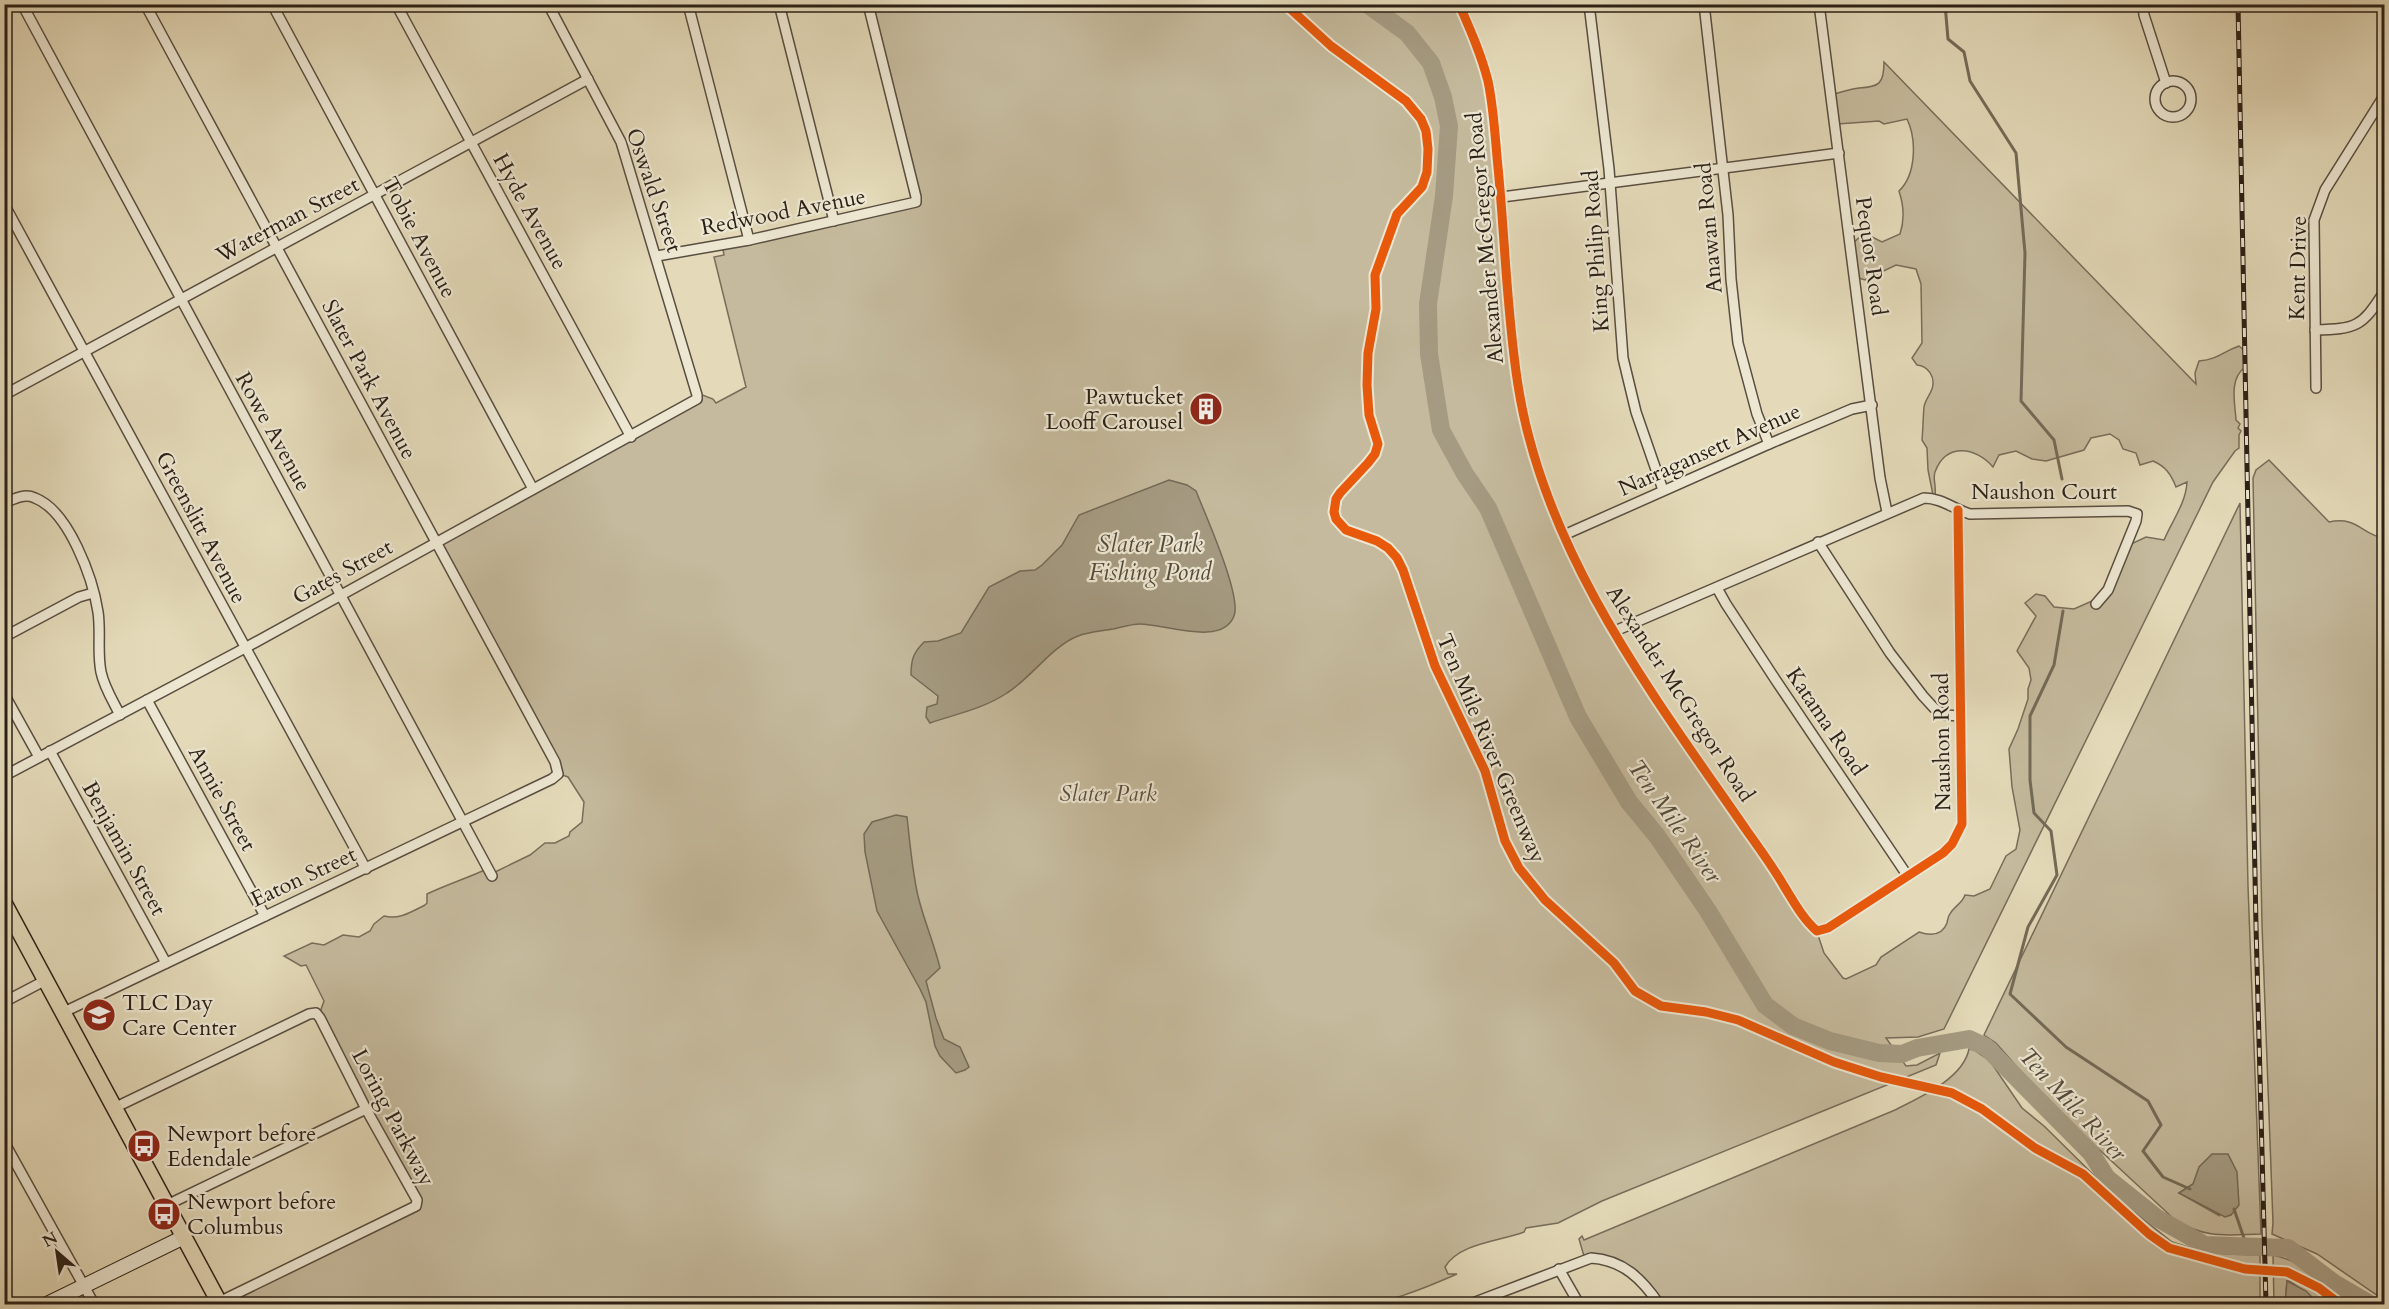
<svg xmlns="http://www.w3.org/2000/svg" width="2389" height="1309" font-family="Cardo,serif">
<style>
.green{fill:#c5ba9d;stroke:#786d5a;stroke-width:1.5;fill-rule:evenodd}
.water{fill:#a59b82;stroke:#746a57;stroke-width:1.5}
.lines{fill:none;stroke-linecap:round;stroke-linejoin:round}
.stream{stroke:#746a57;stroke-width:3}
.river{stroke:#a59b82;stroke-width:18}
.street-casing{stroke:#594e40;stroke-width:12}
.secondary-casing{stroke:#2b2017;stroke-width:16}
.primary-casing{stroke:#2b2017;stroke-width:18}
.street{stroke:#ede7d2;stroke-width:9}
.secondary{stroke:#ede7d2;stroke-width:14}
.primary{stroke:#e4dab9;stroke-width:15}
.rail-casing{stroke:#2b2017;stroke-width:5}
.rail{stroke:#ede7d2;stroke-width:3;stroke-dasharray:9;stroke-linecap:butt}
.cycleway-casing{stroke:#ede7d2;stroke-width:13}
.cycleway{stroke:#e8590c;stroke-width:9}
.labels{text-anchor:middle;stroke-width:4.5;stroke-linejoin:round;paint-order:stroke}
.street-label{font-size:22px;fill:#2b2017;stroke:#ede7d2}
.poi-label{font-size:22px;fill:#2b2017;stroke:#ede7d2;text-anchor:start}
.park-label{font-size:22px;font-style:italic;fill:#594e3f;stroke:#ede7d2}
.water-label{font-size:24px;font-style:italic;fill:#564b3c;stroke:#ede7d2}
</style>
<rect width="100%" height="100%" fill="#e4dab9"/>
<filter id="stains"><feTurbulence type="fractalNoise" baseFrequency=".00333" numOctaves="4"/><feColorMatrix values="0 0 0 0 .2 0 0 0 0 .09 0 0 0 0 .02 0 0 0 .5 -.17"/></filter>
<radialGradient id="worn" r=".72"><stop offset=".6" stop-color="#630" stop-opacity="0"/><stop offset="1" stop-color="#630" stop-opacity=".3"/></radialGradient>
<g class="green">
<path d="M 872,5 L 1459,5 L 1468,24 L 1495,118 L 1520,394 L 1543,481 L 1600,607 L 1818,935 L 1824,953 L 1843,978 L 1846,979 L 1876,965 L 1881,957 L 1919,932 C 1931,936 1942,936 1947,923 C 1947,922 1949,914 1950,914 C 1954,906 1962,904 1965,895 L 1974,896 L 1990,889 L 2006,856 L 2016,849 L 2020,830 L 2012,787 L 2009,749 L 2018,729 L 2028,699 L 2028,689 L 2031,680 L 2029,668 L 2017,651 L 2036,616 L 2025,603 L 2036,594 L 2045,596 L 2054,607 L 2074,609 L 2092,601 L 2103,602 L 2131,544 L 2146,537 L 2164,540 C 2172,521 2186,503 2187,482 L 2176,487 C 2171,474 2165,466 2153,461 L 2140,465 L 2136,453 L 2123,449 L 2119,440 L 2110,434 L 2091,438 L 2084,450 L 2046,461 L 2032,459 L 2016,451 L 1999,455 L 1993,467 C 1976,447 1946,442 1935,472 C 1932,480 1938,488 1934,500 L 1928,470 L 1927,448 L 1922,440 C 1923,429 1923,418 1924,407 C 1925,400 1930,395 1932,389 C 1936,377 1928,366 1917,365 L 1912,358 L 1922,343 L 1921,284 L 1916,269 L 1896,265 L 1865,280 L 1855,277 L 1851,245 L 1864,233 L 1882,242 L 1900,234 C 1905,219 1904,206 1899,191 C 1916,175 1917,140 1907,119 L 1884,124 L 1879,121 L 1838,124 L 1834,94 C 1842,92 1851,89 1859,88 C 1879,87 1884,84 1884,62 L 2196,384 L 2195,373 L 2199,361 C 2219,359 2222,352 2239,346 L 2245,351 L 2244,368 C 2229,380 2235,403 2236,420 L 2240,424 L 2238,428 L 2241,431 L 2239,435 L 2239,448 L 2235,451 L 2213,482 L 1944,1029 L 1918,1037 L 1886,1038 L 1906,1066 L 1917,1065 L 1940,1053 L 1936,1065 L 1602,1201 L 1558,1223 L 1526,1228 L 1524,1232 C 1501,1241 1459,1243 1445,1267 L 1448,1274 L 1457,1274 C 1438,1282 1379,1309 1361,1301 C 1345,1303 1336,1299 1321,1304 L 221,1304 L 418,1203 L 319,1015 L 324,1001 L 306,965 L 301,966 L 284,956 L 312,943 L 324,945 L 343,935 L 359,937 L 370,931 L 374,924 L 384,916 C 399,920 411,912 425,905 L 427,903 L 427,894 C 448,884 468,878 489,868 L 493,873 L 530,855 L 545,843 L 555,843 L 569,836 L 570,832 L 582,822 L 584,802 L 568,777 L 562,775 L 439,544 L 700,394 L 713,399 L 716,403 L 746,387 L 714,257 L 724,255 L 722,244 L 919,202 Z"/>
<path d="M 2269,460 L 2329,522 C 2358,516 2362,535 2384,538 L 2384,1300 L 2317,1254 L 2272,1234 L 2273,1223 L 2262,924 L 2253,478 L 2256,470 Z"/>
<path d="M 2240,503 L 2248,886 L 2261,1234 C 2225,1235 2207,1239 2175,1220 L 2048,1102 L 1996,1043 L 1984,1035 ZM 2193,1184 L 2220,1216 L 2179,1193 Z"/>
<path d="M 1969,1049 L 1974,1050 L 1990,1061 L 2022,1108 L 2044,1126 L 2118,1199 L 2172,1242 L 2195,1249 L 2225,1254 L 2260,1255 L 2260,1304 L 1661,1304 C 1639,1276 1625,1259 1586,1263 L 1579,1239 L 1582,1236 L 1584,1240 L 1895,1110 C 1920,1097 1963,1079 1969,1049 Z"/>
<path d="M 2273,1255 C 2305,1262 2329,1284 2353,1304 L 2319,1304 L 2290,1281 L 2287,1281 L 2285,1304 L 2274,1304 Z"/>
</g>
<g class="water">
<path d="M 1169,480 L 1187,485 L 1196,491 C 1205,514 1242,596 1234,616 C 1222,647 1165,624 1140,624 C 1132,624 1122,627 1113,629 C 1102,631 1088,632 1078,636 C 1052,646 1031,678 1007,693 C 983,709 956,714 930,723 L 926,717 L 927,707 L 937,704 L 938,696 L 911,675 C 911,660 913,653 924,642 L 938,641 L 961,633 L 989,587 L 1020,571 L 1035,570 L 1042,565 L 1062,545 L 1079,515 Z"/>
<path d="M 896,815 L 907,817 C 910,843 912,870 918,896 C 924,921 934,943 940,968 L 926,981 L 936,1018 L 944,1039 L 960,1047 L 969,1067 L 965,1070 L 956,1073 L 940,1056 L 935,1046 L 926,1002 L 920,989 L 877,911 L 865,852 L 864,834 L 872,822 Z"/>
<path d="M 2212,1154 L 2228,1154 L 2237,1172 L 2239,1205 L 2231,1215 L 2225,1217 L 2179,1193 L 2193,1184 L 2199,1167 Z"/>
<path d="M 2287,1281 L 2306,1291 L 2319,1304 L 2285,1304 Z"/>
</g>
<g class="lines">
<g class="stream">
<path d="M 1945,4 L 1948,39 L 1964,52 L 1970,81 L 2016,153 L 2025,253 L 2021,401 L 2054,440 L 2062,479"/>
<path d="M 2063,611 L 2054,665 L 2030,716 L 2030,780 L 2034,813 L 2051,831 L 2057,875 L 2028,927 L 2010,994 L 2066,1047 L 2148,1101 L 2161,1125 L 2143,1151 L 2163,1177 L 2190,1189"/>
<path d="M 2234,1209 L 2247,1247"/>
</g>
<path class="river" d="M 1367,4 L 1407,33 L 1431,63 L 1443,97 L 1449,126 L 1444,196 L 1428,304 L 1429,354 L 1441,430 L 1465,474 L 1488,508 L 1578,717 L 1629,802 L 1657,836 L 1708,911 L 1765,1005 L 1793,1026 L 1830,1041 L 1879,1053 L 1902,1054 L 1917,1048 L 1969,1039 L 1986,1047 L 2091,1153 L 2107,1178 L 2157,1218 L 2205,1245 L 2288,1248 L 2334,1283 L 2370,1304"/>
<defs>
<g id="street">
<path d="M 22,4 L 492,876"/>
<path d="M 272,4 L 533,489"/>
<path d="M 396,4 L 631,437"/>
<path d="M 688,4 L 749,240"/>
<path d="M 779,4 L 834,221"/>
<path d="M 1459,4 C 1470,29 1481,54 1488,81 C 1493,105 1495,131 1497,157 C 1505,233 1506,309 1518,385 C 1544,553 1653,695 1747,831 C 1760,849 1773,867 1784,886 C 1794,902 1803,919 1817,931 L 1828,928 L 1943,853 L 1952,844 L 1962,824 L 1958,510"/>
<path d="M 1589,4 L 1609,169 L 1623,358 L 1636,412 L 1663,490"/>
<path d="M 1704,4 L 1728,215 L 1731,279 L 1738,343 L 1757,414 L 1769,444"/>
<path d="M 1819,4 L 1880,478 L 1887,512"/>
<path d="M 2143,4 L 2144,15 L 2166,83"/>
<circle cx="2173" cy="99" r="18"/>
<path d="M 1502,197 L 1839,153"/>
<path d="M 4,204 L 366,869"/>
<path d="M 657,256 L 749,240 L 916,202 L 916,197 L 868,4"/>
<path d="M 2315,330 C 2356,329 2362,327 2384,292"/>
<path d="M 2316,388 L 2314,220 L 2325,190 L 2384,96"/>
<path d="M 4,395 L 588,79"/>
<path d="M 4,503 C 14,499 24,493 35,498 C 69,511 93,579 98,612 C 101,632 97,653 101,672 C 104,687 113,701 120,715"/>
<path d="M 1564,535 L 1769,444 L 1852,409 L 1872,405"/>
<path d="M 1818,542 L 1890,653 L 1923,696 L 1934,708 L 1945,715 L 1960,716"/>
<path d="M 1717,588 L 1726,604 L 1775,679 L 1907,875"/>
<path d="M 1615,631 L 1924,498 C 1941,498 1954,509 1970,514 L 2128,511 L 2137,514 L 2136,521 L 2108,590 L 2096,604"/>
<path d="M 4,637 L 79,597 L 93,593"/>
<path d="M 4,694 L 39,757"/>
<path d="M 147,700 L 265,916"/>
<path d="M 50,751 L 166,963"/>
<path d="M 4,776 L 245,648 L 697,399 L 697,395 L 621,142 L 548,4"/>
<path d="M 4,1002 L 46,980"/>
<path d="M 64,1012 L 552,779 L 558,774 L 555,762 L 145,4"/>
<path d="M 114,1108 L 309,1014 L 316,1013 L 320,1018 L 366,1109 L 417,1200 L 416,1206 L 219,1302"/>
<path d="M 4,1142 L 94,1304"/>
<path d="M 167,1205 L 366,1109"/>
<path d="M 1559,1269 L 1579,1304"/>
<path d="M 1470,1304 L 1591,1258 C 1623,1260 1642,1279 1659,1304"/>
</g>
<path id="secondary" d="M 47,1304 L 184,1237"/>
<path id="primary" d="M 4,903 L 220,1304"/>
</defs>
<use href="#street" class="street-casing"/>
<use href="#secondary" class="secondary-casing"/>
<use href="#primary" class="primary-casing"/>
<use href="#street" class="street"/>
<use href="#secondary" class="secondary"/>
<use href="#primary" class="primary"/>
<defs>
<path id="rail" d="M 2238,4 L 2256,926 L 2266,1304"/>
</defs>
<use href="#rail" class="rail-casing"/>
<use href="#rail" class="rail"/>
<defs>
<g id="cycleway">
<path d="M 1285,4 L 1331,46 L 1406,101 L 1421,119 L 1426,131 L 1428,149 L 1427,172 L 1422,187 L 1397,214 L 1375,275 L 1376,309 L 1368,353 L 1367,385 L 1369,415 L 1378,444 L 1375,454 L 1368,463 L 1340,493 L 1336,499 L 1334,512 L 1336,519 L 1346,530 L 1377,541 L 1388,548 L 1397,558 L 1403,570 L 1435,666 L 1485,771 L 1505,841 L 1519,868 L 1545,900 L 1614,963 L 1635,991 L 1661,1006 L 1706,1012 L 1738,1020 L 1834,1062 L 1881,1077 L 1952,1093 L 1982,1109 L 2035,1148 L 2083,1174 L 2149,1234 L 2169,1248 L 2245,1269 L 2287,1272 L 2319,1288 L 2340,1304"/>
<path d="M 1459,4 C 1470,29 1481,54 1488,81 C 1493,105 1495,131 1497,157 C 1505,233 1506,309 1518,385 C 1544,553 1653,695 1747,831 C 1760,849 1773,867 1784,886 C 1794,902 1803,919 1817,931 L 1828,928 L 1943,853 L 1952,844 L 1962,824 L 1958,510"/>
</g>
</defs>
<use href="#cycleway" class="cycleway-casing"/>
<use href="#cycleway" class="cycleway"/>
</g>
<defs>
<symbol id="building-disc" viewBox="-11 -11 22 22"><circle r="9.5" fill="#8f2418" stroke="#ede7d2"/><path d="M-4-6H4V6H1V3H-1V6H-4ZM-2.5-4.3h1.7v1.8h-1.7ZM.8-4.3h1.7v1.8H.8ZM-2.5-1h1.7V.8h-1.7ZM.8-1h1.7V.8H.8Z" fill="#fff"/></symbol>
<symbol id="school-disc" viewBox="-11 -11 22 22"><circle r="9.5" fill="#8f2418" stroke="#ede7d2"/><path d="M0-5L7-2L0 1L-7-2ZM-4 1L0 2.5L4 1V4Q0 6-4 4Z" fill="#fff"/></symbol>
<symbol id="bus-disc" viewBox="-11 -11 22 22"><circle r="9.5" fill="#8f2418" stroke="#ede7d2"/><path d="M-5-6H5V4H4V6H2V4H-2V6H-4V4H-5ZM-3.5-4V0h7V-4ZM-3.5 1.2v1.5H-2V1.2ZM2 1.2v1.5H3.5V1.2Z" fill="#fff"/></symbol>
</defs>
<g fill-rule="evenodd">
<use href="#building-disc" x="1187" y="390" width="38" height="38"/>
<use href="#school-disc" x="80" y="996" width="38" height="38"/>
<use href="#bus-disc" x="125" y="1127" width="38" height="38"/>
<use href="#bus-disc" x="145" y="1195" width="38" height="38"/>
</g>
<g class="labels">
<g class="street-label">
<text transform="translate(655 190) rotate(71)" y="8">Oswald Street</text>
<text transform="translate(531 211) rotate(61)" y="8">Hyde Avenue</text>
<text transform="translate(783 211) rotate(-11)" y="8">Redwood Avenue</text>
<text transform="translate(287 219) rotate(-28)" y="8">Waterman Street</text>
<text transform="translate(1708 228) rotate(-95)" y="8">Anawan Road</text>
<text transform="translate(420 237) rotate(62)" y="8">Tobie Avenue</text>
<text transform="translate(1484 238) rotate(-95)" y="8">Alexander McGregor Road</text>
<text transform="translate(1595 251) rotate(-94)" y="8">King Philip Road</text>
<text transform="translate(1872 256) rotate(82)" y="8">Pequot Road</text>
<text transform="translate(2297 268) rotate(-89)" y="8">Kent Drive</text>
<text transform="translate(370 379) rotate(62)" y="8">Slater Park Avenue</text>
<text transform="translate(274 431) rotate(61)" y="8">Rowe Avenue</text>
<text transform="translate(1709 449) rotate(-24)" y="8">Narragansett Avenue</text>
<text x="2044" y="499">Naushon Court</text>
<text transform="translate(202 527) rotate(62)" y="8">Greenslitt Avenue</text>
<text transform="translate(342 571) rotate(-29)" y="8">Gates Street</text>
<text transform="translate(1681 693) rotate(57)" y="8">Alexander McGregor Road</text>
<text transform="translate(1827 721) rotate(56)" y="8">Katama Road</text>
<text transform="translate(1941 742) rotate(-91)" y="8">Naushon Road</text>
<text transform="translate(1492 748) rotate(67)" y="8">Ten Mile River Greenway</text>
<text transform="translate(223 798) rotate(61)" y="8">Annie Street</text>
<text transform="translate(125 848) rotate(61)" y="8">Benjamin Street</text>
<text transform="translate(303 876) rotate(-25)" y="8">Eaton Street</text>
<text transform="translate(394 1117) rotate(62)" y="8">Loring Parkway</text>
</g>
<g class="poi-label">
<text x="1183" y="404" text-anchor="end">Pawtucket<tspan x="1183" dy="25">Looff Carousel</tspan></text>
<text x="122" y="1010">TLC Day<tspan x="122" dy="25">Care Center</tspan></text>
<text x="167" y="1141">Newport before<tspan x="167" dy="25">Edendale</tspan></text>
<text x="187" y="1209">Newport before<tspan x="187" dy="25">Columbus</tspan></text>
</g>
<g class="park-label">
<text x="1108" y="801">Slater Park</text>
</g>
<g class="water-label">
<text x="1150" y="552">Slater Park<tspan x="1150" dy="28">Fishing Pond</tspan></text>
<text transform="translate(1675 821) rotate(55)" y="8">Ten Mile River</text>
<text transform="translate(2073 1104) rotate(47)" y="8">Ten Mile River</text>
</g>
</g>
<rect width="2389" height="1309" fill="none" stroke="#e4dab9" stroke-width="24"/>
<rect x="6" y="6" width="2377" height="1297" fill="none" stroke="#2b2017" stroke-width="3"/>
<rect x="12" y="12" width="2365" height="1285" fill="none" stroke="#2b2017" stroke-width="1.5"/>
<g transform="translate(57 1252) rotate(331)" stroke="#ede7d2" stroke-width="4.5" paint-order="stroke">
<path d="M0-4.5L10 22L0 15L-10 22Z" fill="#2b2017"/>
<text y="-9" font-size="16" font-weight="bold" text-anchor="middle" fill="#2b2017">N</text>
</g>
<rect width="100%" height="100%" filter="url(#stains)"/>
<rect width="100%" height="100%" fill="url(#worn)"/>
</svg>
